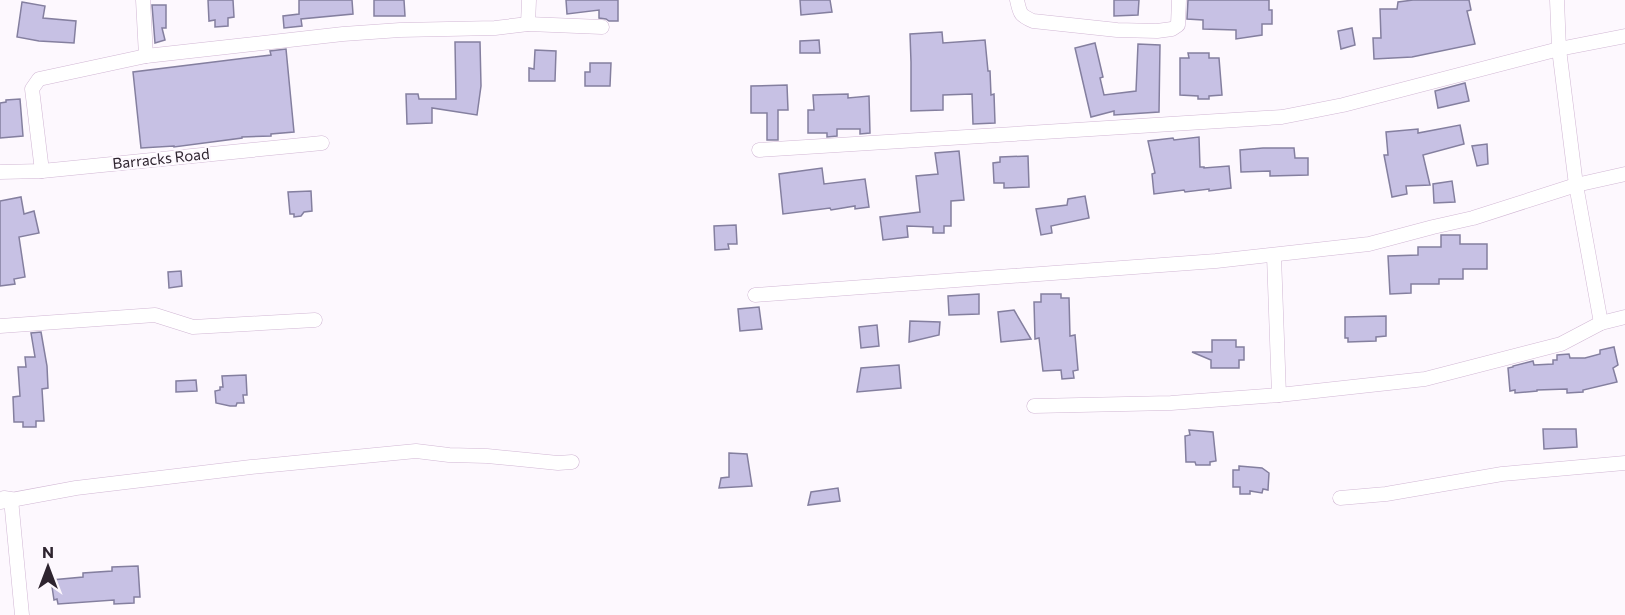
<svg xmlns="http://www.w3.org/2000/svg" width="1625" height="615" font-family="Commissioner,sans-serif">
<style>
.building{fill:#c7c1e4;stroke:#847f9f;stroke-width:1.5}
.lines{fill:none;stroke-linecap:round;stroke-linejoin:round}
.minor-casing{stroke:#d1b7d4;stroke-width:15}
.minor{stroke:#fff;stroke-width:14}
.labels{text-anchor:middle;stroke-width:4.5;stroke-linejoin:round;paint-order:stroke}
.street-label{font-size:15px;fill:#2e242f;stroke:#fdf8fe}
</style>
<rect width="100%" height="100%" fill="#fdf8fe"/>
<g class="building">
<path d="M 208,0 L 233,0 L 234,17 L 228,18 L 228,26 L 215,27 L 215,20 L 209,21 Z"/>
<path d="M 299,0 L 352,0 L 353,14 L 301,19 L 302,26 L 284,28 L 283,16 L 299,14 Z"/>
<path d="M 374,0 L 404,0 L 405,16 L 374,16 Z"/>
<path d="M 566,0 L 618,0 L 618,21 L 609,21 L 606,19 L 599,18 L 599,10 L 567,14 Z"/>
<path d="M 800,0 L 830,0 L 832,12 L 801,15 Z"/>
<path d="M 1114,0 L 1139,0 L 1138,15 L 1114,16 Z"/>
<path d="M 1188,0 L 1269,0 L 1269,10 L 1272,10 L 1272,24 L 1262,24 L 1262,35 L 1236,39 L 1236,30 L 1203,29 L 1203,20 L 1187,19 Z"/>
<path d="M 1413,0 L 1469,0 L 1471,10 L 1467,11 L 1475,44 L 1412,57 L 1374,59 L 1373,38 L 1381,38 L 1380,9 L 1397,9 L 1398,2 Z"/>
<path d="M 22,2 L 45,6 L 43,18 L 76,21 L 74,43 L 39,41 L 17,37 Z"/>
<path d="M 152,5 L 166,5 L 166,28 L 162,28 L 165,40 L 155,43 Z"/>
<path d="M 1352,28 L 1355,45 L 1341,49 L 1338,31 Z"/>
<path d="M 942,32 L 943,43 L 985,40 L 988,71 L 990,71 L 991,95 L 994,94 L 995,123 L 973,124 L 972,94 L 943,95 L 943,110 L 911,111 L 911,62 L 910,34 Z"/>
<path d="M 819,40 L 820,53 L 800,53 L 800,41 Z"/>
<path d="M 455,42 L 480,42 L 481,86 L 477,115 L 432,108 L 432,123 L 407,124 L 406,94 L 418,94 L 419,99 L 456,99 Z"/>
<path d="M 1095,43 L 1103,77 L 1100,78 L 1104,95 L 1136,91 L 1138,44 L 1160,45 L 1159,112 L 1114,115 L 1114,111 L 1091,117 L 1075,48 Z"/>
<path d="M 286,49 L 294,132 L 271,134 L 271,136 L 242,137 L 242,138 L 174,147 L 174,146 L 141,148 L 133,72 L 271,55 L 270,51 Z"/>
<path d="M 535,50 L 556,51 L 555,81 L 529,81 L 529,68 L 534,69 Z"/>
<path d="M 1188,53 L 1209,53 L 1209,58 L 1219,58 L 1222,95 L 1209,96 L 1209,99 L 1198,99 L 1198,96 L 1180,95 L 1180,58 L 1189,58 Z"/>
<path d="M 590,63 L 611,63 L 610,86 L 585,86 L 585,72 L 590,72 Z"/>
<path d="M 1465,83 L 1469,101 L 1438,108 L 1435,91 Z"/>
<path d="M 787,85 L 788,110 L 778,110 L 778,140 L 767,140 L 767,113 L 751,113 L 751,86 Z"/>
<path d="M 848,94 L 848,98 L 869,96 L 870,133 L 860,134 L 860,129 L 837,129 L 837,136 L 827,137 L 827,133 L 808,133 L 808,110 L 814,110 L 813,95 Z"/>
<path d="M 20,99 L 23,136 L 0,138 L 0,103 L 6,102 L 6,100 Z"/>
<path d="M 1460,125 L 1464,144 L 1423,155 L 1430,185 L 1406,186 L 1407,194 L 1392,197 L 1384,155 L 1388,155 L 1386,132 L 1418,129 L 1418,133 Z"/>
<path d="M 1199,137 L 1200,167 L 1204,167 L 1204,168 L 1229,166 L 1231,188 L 1209,191 L 1209,189 L 1185,192 L 1184,190 L 1154,194 L 1152,174 L 1155,173 L 1148,141 L 1173,138 L 1174,140 Z"/>
<path d="M 1487,144 L 1488,164 L 1477,166 L 1472,146 Z"/>
<path d="M 1263,148 L 1294,148 L 1295,158 L 1308,158 L 1308,175 L 1270,176 L 1270,171 L 1241,172 L 1240,150 Z"/>
<path d="M 959,151 L 964,200 L 951,201 L 951,226 L 944,226 L 944,233 L 933,233 L 933,227 L 907,226 L 908,237 L 883,240 L 880,217 L 920,212 L 916,176 L 938,174 L 935,153 Z"/>
<path d="M 1028,156 L 1029,187 L 1004,188 L 1004,183 L 994,183 L 993,163 L 1000,162 L 1000,157 Z"/>
<path d="M 822,168 L 824,184 L 865,179 L 869,207 L 855,209 L 855,206 L 831,210 L 830,208 L 783,214 L 779,174 Z"/>
<path d="M 1452,181 L 1455,202 L 1434,203 L 1433,184 Z"/>
<path d="M 311,191 L 312,211 L 304,212 L 301,216 L 294,217 L 294,214 L 290,214 L 288,192 Z"/>
<path d="M 1085,196 L 1089,218 L 1051,226 L 1052,233 L 1041,235 L 1036,209 L 1067,205 L 1068,199 Z"/>
<path d="M 21,197 L 24,214 L 34,211 L 39,233 L 19,237 L 25,277 L 14,279 L 15,284 L 0,286 L 0,201 Z"/>
<path d="M 736,225 L 737,244 L 728,244 L 729,249 L 715,250 L 714,226 Z"/>
<path d="M 1441,235 L 1460,235 L 1460,244 L 1487,244 L 1487,269 L 1463,269 L 1463,279 L 1439,279 L 1439,284 L 1411,284 L 1411,293 L 1390,294 L 1388,256 L 1418,255 L 1418,247 L 1441,247 Z"/>
<path d="M 181,271 L 182,286 L 169,288 L 168,272 Z"/>
<path d="M 979,294 L 979,314 L 949,315 L 948,296 Z"/>
<path d="M 1041,294 L 1061,294 L 1061,298 L 1069,298 L 1070,336 L 1075,335 L 1078,370 L 1073,371 L 1074,378 L 1062,379 L 1061,370 L 1043,371 L 1039,338 L 1035,339 L 1034,302 L 1041,302 Z"/>
<path d="M 759,307 L 762,329 L 740,331 L 738,309 Z"/>
<path d="M 1014,310 L 1031,339 L 1001,342 L 998,312 Z"/>
<path d="M 1386,316 L 1386,336 L 1376,337 L 1376,341 L 1348,342 L 1348,338 L 1345,338 L 1345,317 Z"/>
<path d="M 910,321 L 940,322 L 939,335 L 909,342 Z"/>
<path d="M 877,325 L 879,346 L 861,348 L 859,327 Z"/>
<path d="M 41,332 L 47,366 L 48,388 L 42,389 L 44,421 L 36,421 L 36,427 L 23,427 L 23,422 L 14,422 L 13,397 L 20,396 L 18,367 L 26,367 L 25,357 L 35,357 L 31,333 Z"/>
<path d="M 1212,340 L 1236,340 L 1236,347 L 1244,347 L 1244,360 L 1239,360 L 1239,368 L 1211,368 L 1211,360 L 1192,352 L 1212,352 Z"/>
<path d="M 1614,347 L 1618,365 L 1613,368 L 1617,382 L 1583,390 L 1583,392 L 1567,393 L 1567,389 L 1537,390 L 1537,391 L 1515,393 L 1515,390 L 1510,391 L 1508,368 L 1513,367 L 1513,366 L 1533,361 L 1534,365 L 1553,364 L 1553,360 L 1557,360 L 1557,355 L 1569,354 L 1570,358 L 1585,358 L 1600,354 L 1600,350 Z"/>
<path d="M 899,365 L 901,388 L 857,392 L 861,368 Z"/>
<path d="M 246,375 L 247,395 L 243,395 L 244,403 L 237,403 L 236,406 L 230,406 L 216,403 L 215,391 L 220,390 L 220,387 L 223,387 L 222,376 Z"/>
<path d="M 196,380 L 197,391 L 176,392 L 176,381 Z"/>
<path d="M 1543,429 L 1576,429 L 1577,447 L 1544,449 Z"/>
<path d="M 1189,430 L 1213,432 L 1216,461 L 1210,462 L 1210,465 L 1196,465 L 1195,462 L 1186,462 L 1185,436 L 1190,435 Z"/>
<path d="M 729,453 L 747,454 L 752,486 L 719,488 L 721,478 L 729,477 Z"/>
<path d="M 1239,466 L 1262,468 L 1269,473 L 1268,490 L 1263,489 L 1262,493 L 1250,491 L 1250,494 L 1240,494 L 1240,487 L 1233,487 L 1233,470 L 1239,470 Z"/>
<path d="M 838,488 L 840,501 L 808,505 L 811,492 Z"/>
<path d="M 138,566 L 140,597 L 134,597 L 134,603 L 114,604 L 114,600 L 58,604 L 57,599 L 54,600 L 51,580 L 83,577 L 83,573 L 112,571 L 112,567 Z"/>
</g>
<g class="lines">
<defs>
<g id="minor">
<path d="M 143,0 L 146,56"/>
<path d="M 1017,0 C 1020,14 1020,15 1033,21 L 1117,30 L 1157,31 L 1172,29 L 1178,25 L 1179,0"/>
<path d="M 1557,0 L 1559,49 L 1576,185 L 1601,323"/>
<path d="M 528,24 L 529,0"/>
<path d="M 759,150 L 1282,117 L 1343,105 L 1559,49 L 1625,36"/>
<path d="M 42,171 L 32,89 L 39,79 L 146,56 L 343,34 L 400,30 L 495,28 L 528,24 L 602,27"/>
<path d="M 0,172 L 42,171 L 322,143"/>
<path d="M 1274,256 L 1279,395"/>
<path d="M 755,295 L 1216,261 L 1369,244 L 1433,227 L 1473,218 L 1576,185 L 1625,174"/>
<path d="M 0,326 L 155,315 L 193,327 L 315,320"/>
<path d="M 1034,406 L 1171,403 L 1279,395 L 1425,379 L 1561,344 L 1601,323 L 1625,317"/>
<path d="M 4,498 L 11,499 L 22,615"/>
<path d="M 1340,498 L 1386,494 L 1502,474 L 1625,463"/>
<path d="M 0,502 L 76,488 L 251,467 L 416,451 L 449,455 L 487,456 L 558,463 L 572,462"/>
</g>
</defs>
<use href="#minor" class="minor-casing"/>
<use href="#minor" class="minor"/>
</g>
<g class="labels">
<g class="street-label">
<text transform="translate(161 159) rotate(-6)" y="5">Barracks Road</text>
</g>
</g>
<g transform="translate(48 567)" stroke="#fdf8fe" stroke-width="4.5" paint-order="stroke">
<path d="M0-4.5L10 22L0 15L-10 22Z" fill="#2e242f"/>
<text y="-9" font-size="16" font-weight="bold" text-anchor="middle" fill="#2e242f">N</text>
</g>
</svg>
